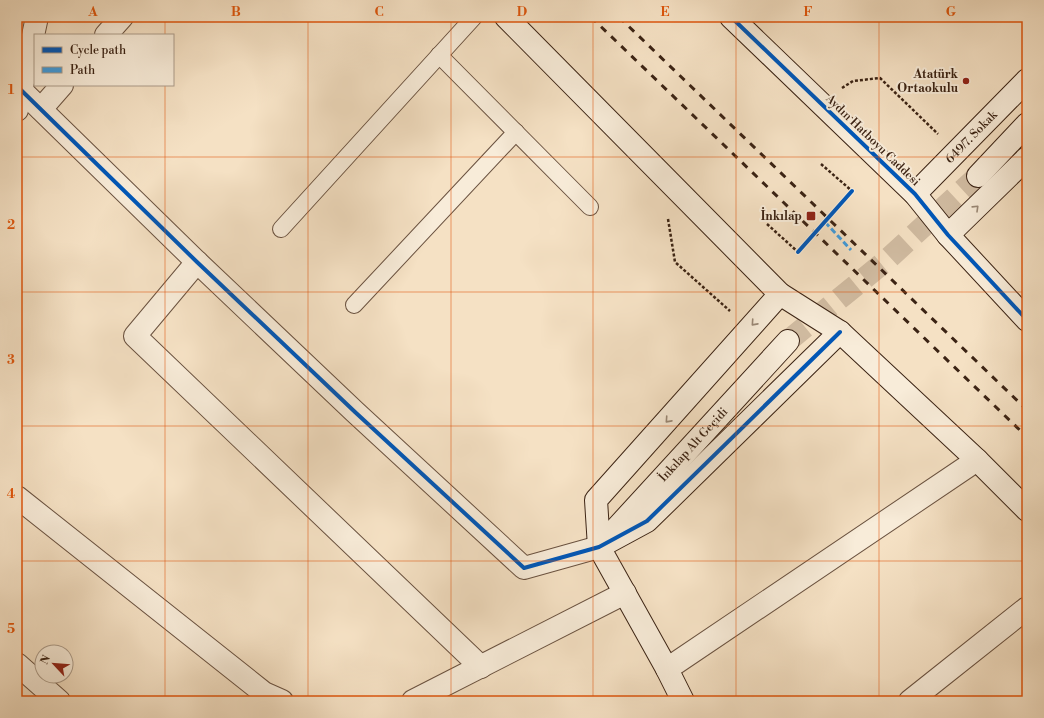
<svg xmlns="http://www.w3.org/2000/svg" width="1044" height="718" font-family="'Libre Bodoni',serif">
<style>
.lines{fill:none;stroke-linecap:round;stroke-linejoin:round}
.secondary-tunnel{stroke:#d0bba1;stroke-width:22;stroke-dasharray:22 11;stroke-linecap:butt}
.lane-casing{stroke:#6a5240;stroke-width:18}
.street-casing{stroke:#6a5240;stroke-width:24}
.secondary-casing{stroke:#3b2314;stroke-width:24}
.path{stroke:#3b2314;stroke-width:2.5;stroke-dasharray:3 2;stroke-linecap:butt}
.lane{stroke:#f8ecd9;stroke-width:16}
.street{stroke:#f8ecd9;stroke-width:22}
.secondary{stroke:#f8ecd9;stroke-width:22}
.rail{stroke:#3b2314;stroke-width:3;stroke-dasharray:7 7;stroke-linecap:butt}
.quiet{stroke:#3f9cde;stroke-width:3;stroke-dasharray:6 3;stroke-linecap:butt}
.cycleway-casing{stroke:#f8ecd9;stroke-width:6}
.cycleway{stroke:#0057b8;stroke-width:4}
.oneway{stroke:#9a8876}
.grid{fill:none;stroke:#df560c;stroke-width:1;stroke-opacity:0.55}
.poi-dot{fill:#8f2418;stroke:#f8ecd9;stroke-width:1.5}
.labels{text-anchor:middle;stroke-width:4;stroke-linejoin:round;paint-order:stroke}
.poi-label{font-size:12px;font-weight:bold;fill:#3b2314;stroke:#f8ecd9;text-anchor:end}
.street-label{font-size:12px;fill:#3b2314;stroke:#f8ecd9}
.neatline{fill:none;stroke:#df560c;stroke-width:1.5}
.grid-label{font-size:13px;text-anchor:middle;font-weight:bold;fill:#df560c}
</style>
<rect width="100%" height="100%" fill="#f5e1c4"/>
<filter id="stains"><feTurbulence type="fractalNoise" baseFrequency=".005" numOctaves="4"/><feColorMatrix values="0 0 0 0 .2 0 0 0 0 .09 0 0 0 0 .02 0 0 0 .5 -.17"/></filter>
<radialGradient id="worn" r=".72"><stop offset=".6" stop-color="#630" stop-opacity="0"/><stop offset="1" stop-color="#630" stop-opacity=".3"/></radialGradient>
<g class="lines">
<path class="secondary-tunnel" d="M 788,341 L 889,258 L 978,176"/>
<defs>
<g id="lane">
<path d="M 439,55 L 590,207"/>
<path d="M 281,229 L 474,17"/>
<path d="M 354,305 L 516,132"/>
</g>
<g id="street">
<path d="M 106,35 L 122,17"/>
<path d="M 21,90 L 197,262 L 355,412 L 524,568 L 599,547"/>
<path d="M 41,109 L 62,85"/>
<path d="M 17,110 L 37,17"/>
<path d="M 197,262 L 135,336 L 481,667"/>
<path d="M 17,497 L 264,693 L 282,701"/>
<path d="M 17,664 L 59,701"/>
<path d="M 667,669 L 977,460"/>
<path d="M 413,701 L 625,593"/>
<path d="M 910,701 L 1027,608"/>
</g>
<g id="secondary">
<path d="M 506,17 L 780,294 L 840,332 L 977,460 L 1027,510"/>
<path d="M 731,17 L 915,194 L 948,235 L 1027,320"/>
<path d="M 978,176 L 1027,124"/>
<path id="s1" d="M 915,194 L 1027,80"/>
<path d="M 948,235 L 1027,158"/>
<path id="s2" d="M 612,533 L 788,341"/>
<path d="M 599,547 L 647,521 L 840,332"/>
<path d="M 683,701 L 667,669 L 599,547 L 596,500 L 780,294"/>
</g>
</defs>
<use href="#lane" class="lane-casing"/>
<use href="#street" class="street-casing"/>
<use href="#secondary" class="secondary-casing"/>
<g class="path">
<path d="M 842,88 L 853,81 L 880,78 L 938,134"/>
<path d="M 821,164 L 852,191"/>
<path d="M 668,219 L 675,262 L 730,311"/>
<path d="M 767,224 L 798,252"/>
</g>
<use href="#lane" class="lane"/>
<use href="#street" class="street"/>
<use href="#secondary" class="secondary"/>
<g class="rail">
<path d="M 591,17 L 1027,437"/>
<path d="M 619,17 L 1027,410"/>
</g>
<path class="quiet" d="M 825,222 L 851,250"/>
<defs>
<g id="cycleway">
<path d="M 731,17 L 915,194 L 948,235 L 1027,320"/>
<path d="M 21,90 L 197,262 L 355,412 L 524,568 L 599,547 L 647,521 L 840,332"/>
<path d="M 798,252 L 852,191"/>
</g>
</defs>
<use href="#cycleway" class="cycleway-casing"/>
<use href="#cycleway" class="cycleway"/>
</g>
<defs><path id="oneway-chevron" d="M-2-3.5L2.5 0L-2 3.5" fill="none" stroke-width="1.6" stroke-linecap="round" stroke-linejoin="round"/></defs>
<g class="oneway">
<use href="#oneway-chevron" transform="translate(976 208) rotate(-44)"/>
<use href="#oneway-chevron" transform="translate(754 323) rotate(132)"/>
<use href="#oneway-chevron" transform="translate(668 420) rotate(132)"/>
</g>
<path class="grid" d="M 165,17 L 165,35M 308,17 L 308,701M 451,17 L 451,701M 593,17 L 593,701M 736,17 L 736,701M 879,17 L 879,701M 165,85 L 165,701M 17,157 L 1027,157M 17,292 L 1027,292M 17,426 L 1027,426M 17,561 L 1027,561"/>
<g class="poi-dot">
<circle cx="966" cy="81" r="4"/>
<rect x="806" y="211" width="10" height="10" rx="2"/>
</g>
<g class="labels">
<g class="poi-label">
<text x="958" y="78">Atatürk<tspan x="958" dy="14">Ortaokulu</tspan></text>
<text x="802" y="220">İnkılap</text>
</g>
<g class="street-label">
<text dy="4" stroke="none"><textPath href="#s1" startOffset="80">649/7. Sokak</textPath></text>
<text transform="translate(873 140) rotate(44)" y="4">Aydın Hatboyu Caddesi</text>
<text dy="4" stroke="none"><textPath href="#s2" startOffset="120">İnkılap Alt Geçidi</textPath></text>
</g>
</g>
<rect width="1044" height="718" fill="none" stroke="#f5e1c4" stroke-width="44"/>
<rect x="34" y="34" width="140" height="52" fill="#f8ecd9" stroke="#ac9c8a"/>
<rect x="42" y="47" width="20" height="6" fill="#0057b8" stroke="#ac9c8a"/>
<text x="70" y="54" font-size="12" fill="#3b2314">Cycle path</text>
<rect x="42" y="67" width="20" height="6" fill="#3f9cde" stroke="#ac9c8a"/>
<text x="70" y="74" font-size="12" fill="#3b2314">Path</text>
<g transform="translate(54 664) rotate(296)"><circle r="19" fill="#f8ecd9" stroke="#ac9c8a"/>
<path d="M0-3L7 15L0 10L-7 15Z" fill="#8f2418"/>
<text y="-6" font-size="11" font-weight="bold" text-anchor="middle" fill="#3b2314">N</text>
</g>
<rect x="22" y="22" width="1000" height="674" class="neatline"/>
<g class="grid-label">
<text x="93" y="16">A</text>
<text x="236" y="16">B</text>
<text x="379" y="16">C</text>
<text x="522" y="16">D</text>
<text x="665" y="16">E</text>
<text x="808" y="16">F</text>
<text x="951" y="16">G</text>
<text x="11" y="94">1</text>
<text x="11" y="229">2</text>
<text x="11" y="364">3</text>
<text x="11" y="498">4</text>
<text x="11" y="633">5</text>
</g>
<rect width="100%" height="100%" filter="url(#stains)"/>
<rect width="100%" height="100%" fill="url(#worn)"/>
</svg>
